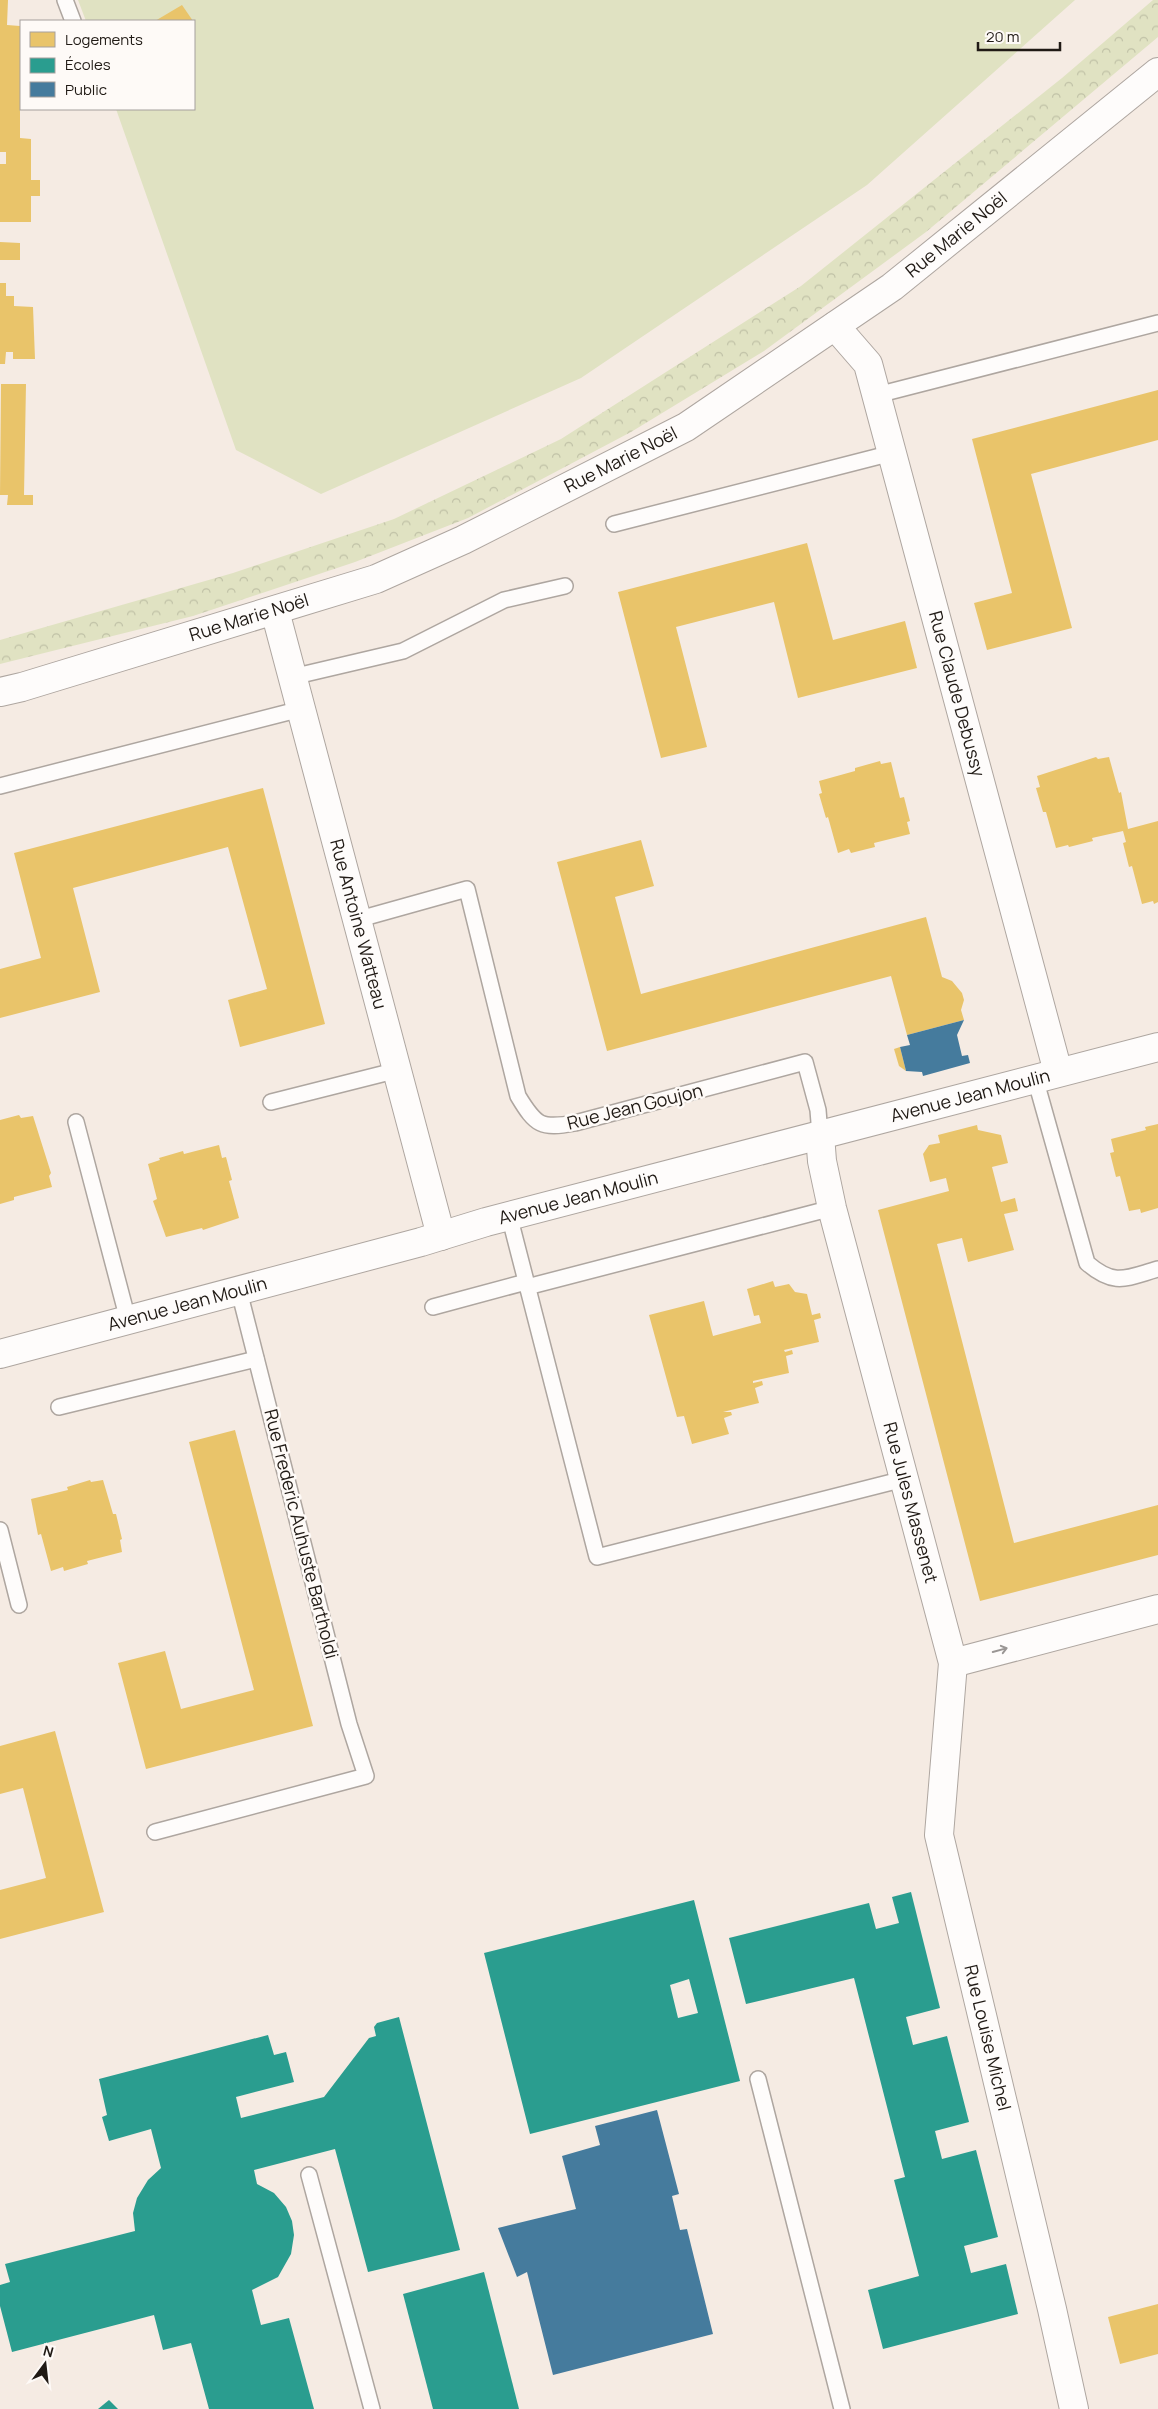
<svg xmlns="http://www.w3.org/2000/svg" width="1158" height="2409" font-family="Manrope,sans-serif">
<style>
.forest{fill:url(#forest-crowns)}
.pitch{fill:#e0e2c2}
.homes{fill:#e9c46a}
.schools{fill:#2a9d8f;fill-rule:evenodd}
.public{fill:#457b9d}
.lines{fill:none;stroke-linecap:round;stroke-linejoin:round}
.service-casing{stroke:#aea6a0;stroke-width:18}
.minor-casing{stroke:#aea6a0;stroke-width:30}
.tertiary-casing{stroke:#aea6a0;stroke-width:30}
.service{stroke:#fefcfb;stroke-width:15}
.minor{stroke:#fefcfb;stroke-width:28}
.tertiary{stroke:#fefcfb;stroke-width:28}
.oneway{stroke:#9a9694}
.labels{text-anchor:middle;stroke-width:5;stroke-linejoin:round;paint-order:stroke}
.street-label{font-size:18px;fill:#201a15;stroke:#fefaf7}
</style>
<defs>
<pattern id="forest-crowns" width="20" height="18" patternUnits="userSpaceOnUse" patternTransform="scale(1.25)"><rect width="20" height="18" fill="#e0e2c2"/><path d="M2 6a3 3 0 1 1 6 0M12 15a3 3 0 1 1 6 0" fill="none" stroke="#c0c1a6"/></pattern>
</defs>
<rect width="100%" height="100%" fill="#f5ebe3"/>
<path class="forest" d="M 1153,0 L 1158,0 L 1158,37 L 926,232 L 764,351 L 631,432 L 468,518 L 355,562 L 193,616 L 0,664 L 0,640 L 233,573 L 394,519 L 561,439 L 801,286 L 1062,78 Z"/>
<path class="pitch" d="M 78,0 L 1075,0 L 867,185 L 581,378 L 321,494 L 236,450 L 116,109 L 194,109 L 194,21 L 86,21 Z"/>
<g class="homes">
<path d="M 0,0 L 8,0 L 7,25 L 20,26 L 20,138 L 31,139 L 31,180 L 40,180 L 40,196 L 31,196 L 31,222 L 0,222 L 0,164 L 6,164 L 6,152 L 0,152 Z"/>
<path d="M 182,5 L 193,21 L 155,21 Z"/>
<path d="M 0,242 L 20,243 L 20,260 L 0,260 Z"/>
<path d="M 0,283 L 6,283 L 6,296 L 14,296 L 14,306 L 33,307 L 35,359 L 13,359 L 13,352 L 6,352 L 5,364 L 0,364 Z"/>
<path d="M 1,384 L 26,384 L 24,495 L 33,495 L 33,505 L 7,505 L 8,495 L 0,495 Z"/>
<path d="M 1158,390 L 1158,440 L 1031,474 L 1072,628 L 987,650 L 974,603 L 1012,593 L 972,439 Z"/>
<path d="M 807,543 L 833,640 L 905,621 L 917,668 L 798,698 L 774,602 L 676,627 L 707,747 L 661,758 L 618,592 Z"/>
<path d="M 1096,757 L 1098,759 L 1109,757 L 1119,793 L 1121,792 L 1128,829 L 1158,821 L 1158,902 L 1154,904 L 1153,901 L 1142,904 L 1132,866 L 1129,867 L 1123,843 L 1126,842 L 1123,831 L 1092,838 L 1093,841 L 1069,847 L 1068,845 L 1056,848 L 1046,812 L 1043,812 L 1036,788 L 1040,787 L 1037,776 Z"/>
<path d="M 880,761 L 881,764 L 891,762 L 900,798 L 904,797 L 910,821 L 907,822 L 910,834 L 874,843 L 875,847 L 851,853 L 849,849 L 838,853 L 828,817 L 826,818 L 819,794 L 822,793 L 819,781 L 855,771 L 855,768 Z"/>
<path d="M 263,788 L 325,1024 L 240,1047 L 228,1000 L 267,989 L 228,847 L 73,888 L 100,992 L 0,1018 L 0,969 L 41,958 L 14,853 Z"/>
<path d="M 641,840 L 654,886 L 615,897 L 641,994 L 926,917 L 942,977 L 952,981 L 962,993 L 964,1000 L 961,1010 L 964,1020 L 907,1035 L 891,976 L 607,1051 L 557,862 Z"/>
<path d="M 900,1047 L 906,1071 L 899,1066 L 894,1049 Z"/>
<path d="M 19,1115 L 21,1118 L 33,1116 L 51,1173 L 49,1176 L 52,1187 L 14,1197 L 14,1200 L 0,1204 L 0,1120 Z"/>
<path d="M 1158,1124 L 1158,1208 L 1141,1213 L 1140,1209 L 1129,1211 L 1120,1176 L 1116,1177 L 1110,1153 L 1114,1152 L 1111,1139 L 1146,1130 L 1145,1127 Z"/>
<path d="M 977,1125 L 978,1130 L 1001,1135 L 1008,1163 L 992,1167 L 1001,1202 L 1015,1198 L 1018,1211 L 1004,1214 L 1014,1250 L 968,1262 L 962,1238 L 937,1244 L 1014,1543 L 1158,1505 L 1158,1555 L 980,1601 L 878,1210 L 949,1191 L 946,1178 L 930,1182 L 923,1154 L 929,1145 L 940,1143 L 938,1135 Z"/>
<path d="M 219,1145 L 222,1158 L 226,1157 L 232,1180 L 229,1181 L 239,1218 L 203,1230 L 202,1228 L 166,1237 L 153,1201 L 157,1199 L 148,1164 L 160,1160 L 159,1158 L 183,1151 L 184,1154 Z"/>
<path d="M 773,1281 L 775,1287 L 789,1284 L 795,1292 L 807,1294 L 812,1315 L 820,1313 L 821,1318 L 814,1320 L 819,1342 L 784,1350 L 785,1352 L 792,1350 L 793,1354 L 786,1356 L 789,1373 L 753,1381 L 753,1383 L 762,1381 L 763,1385 L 755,1388 L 759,1403 L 723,1412 L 731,1412 L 732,1415 L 724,1418 L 729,1434 L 692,1444 L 684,1416 L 677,1417 L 649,1315 L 704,1301 L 713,1336 L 761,1323 L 759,1315 L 754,1316 L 747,1289 Z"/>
<path d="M 235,1430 L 313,1726 L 146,1769 L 118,1663 L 165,1651 L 181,1709 L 254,1690 L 189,1442 Z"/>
<path d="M 90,1480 L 91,1482 L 103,1480 L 113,1514 L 116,1514 L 122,1539 L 120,1540 L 122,1552 L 87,1561 L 88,1564 L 64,1571 L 63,1567 L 51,1571 L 41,1534 L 38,1535 L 31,1499 L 68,1490 L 67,1487 Z"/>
<path d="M 55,1731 L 104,1912 L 0,1939 L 0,1890 L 46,1878 L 23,1788 L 0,1794 L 0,1746 Z"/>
<path d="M 1158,2304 L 1158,2354 L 1120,2364 L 1108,2317 Z"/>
</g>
<g class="schools">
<path d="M 911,1892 L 940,2008 L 906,2017 L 913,2045 L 947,2036 L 969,2122 L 935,2131 L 942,2159 L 976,2150 L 998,2237 L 964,2246 L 971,2273 L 1006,2264 L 1018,2314 L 883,2349 L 868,2290 L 919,2276 L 894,2180 L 905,2177 L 854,1978 L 746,2004 L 729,1938 L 869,1903 L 876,1929 L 899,1923 L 892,1897 Z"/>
<path d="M 694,1900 L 740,2081 L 530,2134 L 484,1953 ZM 689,1979 L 698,2013 L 678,2018 L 670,1985 Z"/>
<path d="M 399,2017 L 460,2250 L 368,2272 L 335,2149 L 254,2170 L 257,2184 L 274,2193 L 286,2207 L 292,2221 L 294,2235 L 291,2254 L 278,2277 L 252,2290 L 261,2325 L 289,2318 L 314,2409 L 209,2409 L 191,2343 L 163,2350 L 154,2315 L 12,2352 L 0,2306 L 0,2285 L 10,2282 L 5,2264 L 135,2231 L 133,2213 L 137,2198 L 148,2180 L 161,2168 L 151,2129 L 109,2141 L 102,2117 L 107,2115 L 99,2079 L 268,2035 L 274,2055 L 286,2052 L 294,2082 L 236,2097 L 241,2118 L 324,2097 L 369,2038 L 376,2036 L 374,2027 L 377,2023 Z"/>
<path d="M 484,2272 L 519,2409 L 433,2409 L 403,2294 Z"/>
<path d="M 109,2400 L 118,2409 L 98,2409 Z"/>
</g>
<g class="public">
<path d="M 964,1020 L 957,1035 L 962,1056 L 968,1055 L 970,1063 L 923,1076 L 922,1072 L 906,1071 L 900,1047 L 910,1045 L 907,1035 Z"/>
<path d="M 657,2110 L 679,2194 L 672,2196 L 680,2230 L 687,2229 L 713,2334 L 553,2375 L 527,2272 L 517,2277 L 498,2228 L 576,2209 L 562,2156 L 600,2145 L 595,2126 Z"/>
</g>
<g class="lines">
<defs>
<g id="service">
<path d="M 65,0 L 73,21"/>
<path d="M 877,395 L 1158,323"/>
<path d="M 614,524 L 892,453"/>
<path d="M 292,677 L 403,651 L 504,600 L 565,586"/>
<path d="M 0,786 L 301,709"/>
<path d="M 356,920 L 467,889 L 518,1096 C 536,1126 541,1129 575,1123 L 805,1062 L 818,1110 L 820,1135"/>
<path d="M 1035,1078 L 1087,1263 C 1115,1287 1126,1278 1158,1269"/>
<path d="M 271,1102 L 398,1070"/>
<path d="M 76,1122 L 128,1320"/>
<path d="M 509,1215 L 597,1557 L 904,1479"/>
<path d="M 527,1287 L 832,1208"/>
<path d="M 433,1307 L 526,1282"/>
<path d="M 59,1407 L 256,1359"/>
<path d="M 0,1530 L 19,1605"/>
<path d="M 155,1832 L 366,1776 L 349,1724 L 239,1291"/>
<path d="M 758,2079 L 842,2409"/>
<path d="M 309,2175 L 372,2409"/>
</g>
<g id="minor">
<path id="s1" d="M 835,326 L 868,364 L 1058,1072"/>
<path id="s2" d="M 275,611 L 441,1236"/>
<path id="s3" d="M 0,692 L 22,687 L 376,579 L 463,540 L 686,427 L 892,287 L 1158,72"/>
<path id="s4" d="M 820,1135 L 822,1161 L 832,1208 L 953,1663 L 939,1835 L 1052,2309 L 1074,2409"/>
<path d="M 953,1663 L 1158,1609"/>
</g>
<g id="tertiary">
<path id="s5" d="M 0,1354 L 421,1242 L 486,1222 L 1158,1047"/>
</g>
</defs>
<use href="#service" class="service-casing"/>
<use href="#minor" class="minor-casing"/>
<use href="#tertiary" class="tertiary-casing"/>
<use href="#service" class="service"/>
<use href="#minor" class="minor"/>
<use href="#tertiary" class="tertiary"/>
</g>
<defs><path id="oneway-shaft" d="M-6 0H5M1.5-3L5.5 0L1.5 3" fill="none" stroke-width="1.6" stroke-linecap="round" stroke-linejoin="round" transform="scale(1.25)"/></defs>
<use class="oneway" href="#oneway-shaft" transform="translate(1000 1650) rotate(-15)"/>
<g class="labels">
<g class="street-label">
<text dy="6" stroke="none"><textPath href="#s3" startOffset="1070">Rue Marie Noël</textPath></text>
<text dy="6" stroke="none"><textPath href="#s3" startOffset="665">Rue Marie Noël</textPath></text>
<text dy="6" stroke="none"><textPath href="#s3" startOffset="260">Rue Marie Noël</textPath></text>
<text dy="6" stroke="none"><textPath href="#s1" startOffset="392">Rue Claude Debussy</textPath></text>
<text dy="6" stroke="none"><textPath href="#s2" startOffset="324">Rue Antoine Watteau</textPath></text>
<text dy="6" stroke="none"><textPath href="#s5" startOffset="1004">Avenue Jean Moulin</textPath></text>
<text transform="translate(635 1107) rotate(-14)" y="6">Rue Jean Goujon</text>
<text dy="6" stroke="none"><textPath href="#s5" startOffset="599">Avenue Jean Moulin</textPath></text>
<text dy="6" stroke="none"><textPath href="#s5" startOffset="194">Avenue Jean Moulin</textPath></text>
<text dy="6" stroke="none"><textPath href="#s4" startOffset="379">Rue Jules Massenet</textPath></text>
<text transform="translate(301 1534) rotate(76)" y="6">Rue Frederic Auhuste Bartholdi</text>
<text dy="6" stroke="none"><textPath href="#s4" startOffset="926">Rue Louise Michel</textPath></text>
</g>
</g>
<rect x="20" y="20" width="175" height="90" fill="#fefaf7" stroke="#a5a09d"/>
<rect x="30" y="32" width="25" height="15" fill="#e9c46a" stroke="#a5a09d"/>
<text x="65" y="45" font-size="15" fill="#201a15">Logements</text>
<rect x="30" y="58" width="25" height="15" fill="#2a9d8f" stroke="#a5a09d"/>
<text x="65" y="70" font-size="15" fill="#201a15">Écoles</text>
<rect x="30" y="82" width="25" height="15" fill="#457b9d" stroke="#a5a09d"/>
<text x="65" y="95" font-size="15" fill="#201a15">Public</text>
<g transform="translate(45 2364) rotate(15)" stroke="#fefaf7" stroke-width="4" paint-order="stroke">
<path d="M0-4L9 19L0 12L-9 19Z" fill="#201a15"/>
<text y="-8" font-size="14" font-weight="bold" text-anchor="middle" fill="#201a15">N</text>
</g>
<path d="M978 42v8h82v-8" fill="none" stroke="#201a15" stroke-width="2.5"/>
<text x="986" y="42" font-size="15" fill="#201a15" stroke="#fefaf7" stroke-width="4" paint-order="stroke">20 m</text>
</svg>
